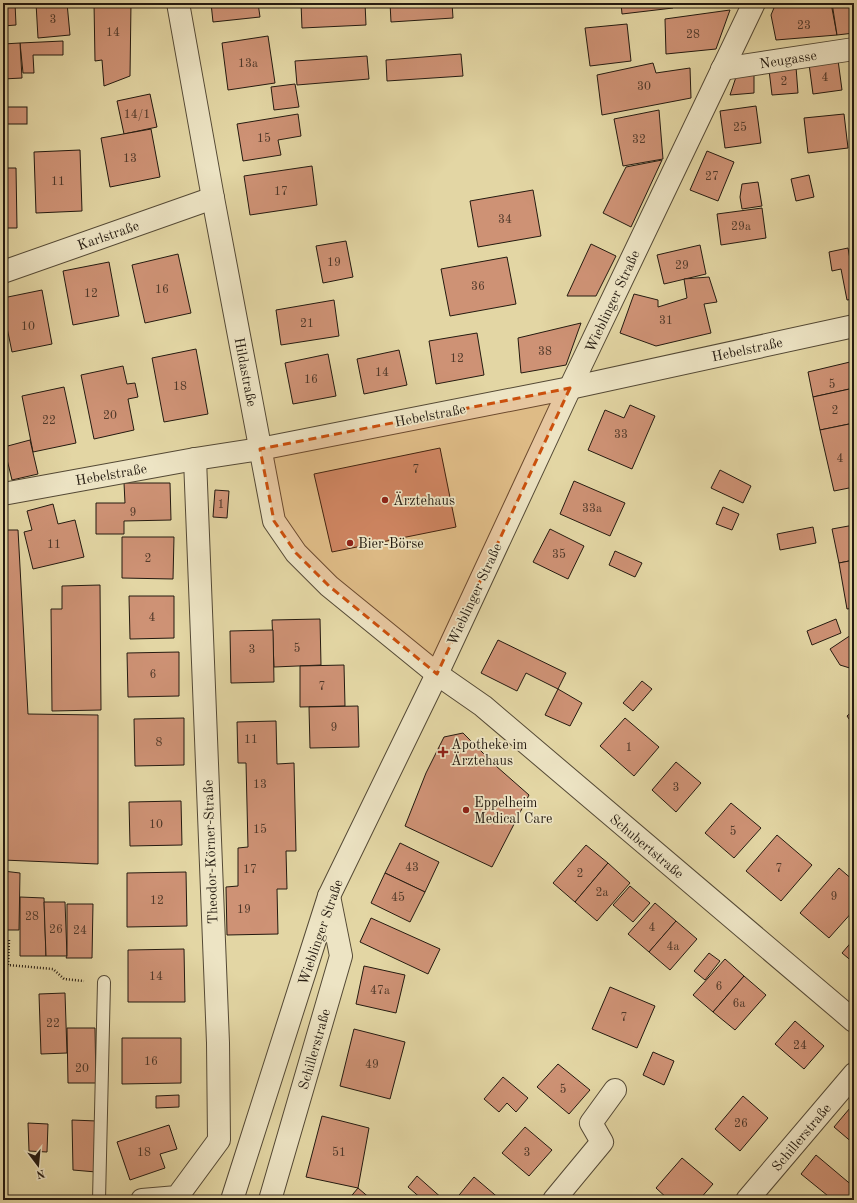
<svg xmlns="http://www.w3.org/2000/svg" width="857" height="1203" font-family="'Old Standard TT',serif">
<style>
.building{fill:#ce9275;stroke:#241a10}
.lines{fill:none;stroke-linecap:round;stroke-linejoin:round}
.service-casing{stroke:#544935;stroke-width:14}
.minor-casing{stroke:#544935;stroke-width:24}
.tertiary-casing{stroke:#544935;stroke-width:24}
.path{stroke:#241a10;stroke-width:2.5;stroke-dasharray:1 2;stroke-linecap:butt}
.service{stroke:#ede4c4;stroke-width:12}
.minor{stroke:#ede4c4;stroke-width:22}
.tertiary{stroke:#ede4c4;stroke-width:22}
.marked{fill:#cb500d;fill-opacity:0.2;stroke:#cb500d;stroke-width:3;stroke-dasharray:8 5;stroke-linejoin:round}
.poi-dot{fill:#8f2418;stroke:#ede4c4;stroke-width:1.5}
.labels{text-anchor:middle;stroke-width:3.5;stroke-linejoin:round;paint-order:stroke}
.number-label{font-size:12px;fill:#4e3829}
.street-label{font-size:14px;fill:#241a10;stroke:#ede4c4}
.poi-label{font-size:14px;fill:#241a10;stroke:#ede4c4;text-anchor:start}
</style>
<rect width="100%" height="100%" fill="#e3d6a4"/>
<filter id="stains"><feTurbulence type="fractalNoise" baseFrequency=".005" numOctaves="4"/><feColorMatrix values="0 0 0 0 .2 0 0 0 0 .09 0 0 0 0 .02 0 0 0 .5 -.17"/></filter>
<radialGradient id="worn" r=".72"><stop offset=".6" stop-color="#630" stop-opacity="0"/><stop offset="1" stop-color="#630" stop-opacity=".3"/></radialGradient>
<g class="building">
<path d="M 3,3 L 15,3 L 16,25 L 3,26 Z"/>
<path d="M 36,3 L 67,3 L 70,35 L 38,38 Z"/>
<path d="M 94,3 L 131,3 L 130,76 L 104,86 L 102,60 L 95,61 Z"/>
<path d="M 211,3 L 258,3 L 260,17 L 213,22 Z"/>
<path d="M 301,3 L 365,3 L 366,25 L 302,28 Z"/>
<path d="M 390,3 L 452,3 L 453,18 L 391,22 Z"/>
<path d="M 621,3 L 673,3 L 673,8 L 622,14 Z"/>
<path d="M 776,3 L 831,3 L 837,35 L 776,40 L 771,15 Z"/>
<path d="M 832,3 L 854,3 L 854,33 L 837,35 Z"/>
<path d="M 730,10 L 716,49 L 666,54 L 665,19 Z"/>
<path d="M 627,24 L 631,61 L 590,66 L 585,28 Z"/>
<path d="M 268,36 L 275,83 L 228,90 L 222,43 Z"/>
<path d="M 63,41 L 63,55 L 33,55 L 34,73 L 23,73 L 20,43 Z"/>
<path d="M 20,43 L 22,78 L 3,79 L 3,44 Z"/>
<path d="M 461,54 L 463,76 L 387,81 L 386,60 Z"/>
<path d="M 367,56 L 369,79 L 297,85 L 295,61 Z"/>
<path d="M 838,60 L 842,90 L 813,94 L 809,64 Z"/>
<path d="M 653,63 L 656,73 L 690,68 L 691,98 L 602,115 L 597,75 Z"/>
<path d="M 796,67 L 798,93 L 772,95 L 769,70 Z"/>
<path d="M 754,72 L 754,93 L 730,95 L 737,74 Z"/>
<path d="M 295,84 L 299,107 L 274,110 L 271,87 Z"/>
<path d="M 150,94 L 157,127 L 124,134 L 117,101 Z"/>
<path d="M 756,106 L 761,143 L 725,148 L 720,111 Z"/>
<rect x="5" y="107" width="22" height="17"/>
<path d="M 659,110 L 663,159 L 623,166 L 614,119 Z"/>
<path d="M 298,114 L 301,136 L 278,140 L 281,155 L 243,161 L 237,124 Z"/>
<path d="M 844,114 L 848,148 L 808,153 L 804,118 Z"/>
<path d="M 151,129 L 160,177 L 110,187 L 101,138 Z"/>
<path d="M 80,150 L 82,211 L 36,213 L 34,152 Z"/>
<path d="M 707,151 L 734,162 L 718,201 L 690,190 Z"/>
<path d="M 662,160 L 631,227 L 603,213 L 626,167 Z"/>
<path d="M 312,166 L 317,205 L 250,215 L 244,176 Z"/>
<path d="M 3,168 L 16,168 L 17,228 L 3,228 Z"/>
<path d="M 809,175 L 814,197 L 796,201 L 791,179 Z"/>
<path d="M 758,182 L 762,206 L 742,209 L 740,197 L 742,184 Z"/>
<path d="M 533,190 L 541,236 L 478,247 L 470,201 Z"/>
<path d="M 762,208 L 766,238 L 721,245 L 717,214 Z"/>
<path d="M 346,241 L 353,277 L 323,283 L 316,246 Z"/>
<path d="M 591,244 L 616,256 L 596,296 L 567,296 Z"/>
<path d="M 700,245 L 706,274 L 664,284 L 657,255 Z"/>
<path d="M 848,248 L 851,265 L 854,265 L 854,299 L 847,300 L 841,269 L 832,271 L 829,252 Z"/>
<path d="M 178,254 L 191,313 L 145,323 L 132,265 Z"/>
<path d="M 507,257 L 516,304 L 450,316 L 441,269 Z"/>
<path d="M 109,262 L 119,316 L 73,325 L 63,271 Z"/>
<path d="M 709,277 L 717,302 L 704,304 L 711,333 L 656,346 L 620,333 L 634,294 L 658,300 L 658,307 L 687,298 L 684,279 Z"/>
<path d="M 42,290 L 52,344 L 12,352 L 3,308 L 3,298 Z"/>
<path d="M 334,300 L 339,336 L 281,345 L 276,310 Z"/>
<path d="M 581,323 L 566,365 L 521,373 L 518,338 Z"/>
<path d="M 477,333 L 484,375 L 436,384 L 429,341 Z"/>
<path d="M 196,349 L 208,414 L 164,422 L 152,358 Z"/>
<path d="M 399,350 L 407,385 L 364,394 L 357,359 Z"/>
<path d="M 328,354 L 336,396 L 293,404 L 285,363 Z"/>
<path d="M 850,362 L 854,380 L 854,388 L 813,397 L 808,372 Z"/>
<path d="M 123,366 L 127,384 L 135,383 L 138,397 L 128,399 L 134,430 L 94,439 L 81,375 Z"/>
<path d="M 64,387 L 76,443 L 33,452 L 22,396 Z"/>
<path d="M 854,388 L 854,423 L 820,430 L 813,397 Z"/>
<path d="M 630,405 L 655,416 L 632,469 L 588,450 L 605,410 L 624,418 Z"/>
<path d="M 854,423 L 854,487 L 834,491 L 820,430 Z"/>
<path d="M 30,440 L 38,474 L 12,480 L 4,447 Z"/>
<path d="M 440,448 L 456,527 L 332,552 L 314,474 Z"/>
<path d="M 720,470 L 751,486 L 743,503 L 711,488 Z"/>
<path d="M 574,481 L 625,503 L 610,536 L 560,514 Z"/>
<path d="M 124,483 L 170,483 L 171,520 L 124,521 L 124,534 L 96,534 L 96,503 L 125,503 Z"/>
<path d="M 215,490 L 229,491 L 227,518 L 213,517 Z"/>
<path d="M 53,504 L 58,524 L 75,520 L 84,557 L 33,569 L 24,532 L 32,530 L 27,511 Z"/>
<path d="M 723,507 L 739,514 L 732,530 L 716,524 Z"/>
<path d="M 854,525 L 854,560 L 839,563 L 832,529 Z"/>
<path d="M 813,527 L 816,543 L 780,550 L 777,534 Z"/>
<path d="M 550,529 L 584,546 L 568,579 L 533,562 Z"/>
<path d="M 3,530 L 18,530 L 28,714 L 98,715 L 98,864 L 3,860 Z"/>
<path d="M 122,537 L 174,537 L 173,579 L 122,578 Z"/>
<path d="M 615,551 L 642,563 L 635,577 L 609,565 Z"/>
<path d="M 854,560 L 854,608 L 847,609 L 839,563 Z"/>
<path d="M 100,585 L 101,710 L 52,711 L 51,609 L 62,609 L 62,586 Z"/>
<path d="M 129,596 L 174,596 L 174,638 L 130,639 Z"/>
<path d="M 320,619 L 321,665 L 274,667 L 272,620 Z"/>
<path d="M 836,619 L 841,633 L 812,645 L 807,631 Z"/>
<path d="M 273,630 L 274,682 L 231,683 L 230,631 Z"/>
<path d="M 854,633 L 854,668 L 853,669 L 840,665 L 830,649 Z"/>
<path d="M 498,640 L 566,673 L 558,689 L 526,673 L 517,691 L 481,673 Z"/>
<path d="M 179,652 L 179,696 L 128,697 L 127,653 Z"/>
<path d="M 344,665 L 345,706 L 300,707 L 300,666 Z"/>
<path d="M 642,681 L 652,689 L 633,711 L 623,703 Z"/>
<path d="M 558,689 L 582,703 L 570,726 L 545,715 Z"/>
<path d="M 358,706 L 359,747 L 310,748 L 309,707 Z"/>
<path d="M 854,710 L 854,726 L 847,716 Z"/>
<path d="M 184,718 L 184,765 L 135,766 L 134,719 Z"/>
<path d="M 625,718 L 659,747 L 634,776 L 600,746 Z"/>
<path d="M 276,721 L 277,764 L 294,763 L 296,851 L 286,851 L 287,889 L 277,889 L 278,934 L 227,935 L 226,887 L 238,886 L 238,848 L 248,847 L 246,763 L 238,763 L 237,722 Z"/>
<path d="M 463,733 L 496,766 L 529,795 L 492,867 L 405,826 L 426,773 L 444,737 Z"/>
<path d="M 676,762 L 701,783 L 676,812 L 652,790 Z"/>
<path d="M 181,801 L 182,845 L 130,846 L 129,802 Z"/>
<path d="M 731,803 L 761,828 L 734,858 L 705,833 Z"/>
<path d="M 777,835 L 812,865 L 781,901 L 746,871 Z"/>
<path d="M 400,843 L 439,862 L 425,892 L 385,873 Z"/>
<path d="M 586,845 L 608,863 L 575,902 L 553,883 Z"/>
<path d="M 608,863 L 630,883 L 597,921 L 575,902 Z"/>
<path d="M 839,868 L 854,881 L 854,910 L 829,938 L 800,913 Z"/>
<path d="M 3,871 L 20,873 L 19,930 L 3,930 Z"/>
<path d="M 186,872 L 187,926 L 127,927 L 127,873 Z"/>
<path d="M 385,873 L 425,892 L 410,922 L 371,903 Z"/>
<path d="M 630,886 L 650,903 L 633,922 L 613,905 Z"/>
<path d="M 20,897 L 44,898 L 46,956 L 20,956 Z"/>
<path d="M 44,902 L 65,902 L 67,956 L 46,956 Z"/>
<path d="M 655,903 L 676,921 L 649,952 L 628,934 Z"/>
<path d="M 67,904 L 93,904 L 92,958 L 66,958 L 67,956 Z"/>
<path d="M 371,918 L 440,949 L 428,974 L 360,942 Z"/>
<path d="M 676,921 L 697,939 L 670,970 L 649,952 Z"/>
<path d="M 854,939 L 854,963 L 842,953 Z"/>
<path d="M 184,949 L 185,1002 L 128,1002 L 128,950 Z"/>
<path d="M 709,953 L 720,961 L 705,980 L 694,971 Z"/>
<path d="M 725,959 L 744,976 L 713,1012 L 693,995 Z"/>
<path d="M 364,966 L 405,975 L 396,1013 L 356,1004 Z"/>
<path d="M 744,976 L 766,995 L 735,1030 L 713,1012 Z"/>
<path d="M 610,987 L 655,1006 L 637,1048 L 592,1029 Z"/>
<path d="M 65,993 L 67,1053 L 41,1054 L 39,994 Z"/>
<path d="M 795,1021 L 824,1046 L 804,1069 L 775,1044 Z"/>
<path d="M 67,1028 L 95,1028 L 96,1083 L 68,1083 Z"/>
<path d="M 354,1029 L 405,1042 L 390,1099 L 340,1086 Z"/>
<path d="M 122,1038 L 181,1038 L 181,1083 L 122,1084 Z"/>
<path d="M 653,1052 L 674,1061 L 664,1085 L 643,1075 Z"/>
<path d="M 558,1064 L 590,1090 L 569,1114 L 537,1087 Z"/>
<path d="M 503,1077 L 528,1098 L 516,1112 L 507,1103 L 499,1112 L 484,1099 Z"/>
<path d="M 179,1095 L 179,1107 L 156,1108 L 156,1096 Z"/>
<path d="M 743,1096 L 768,1118 L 740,1151 L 715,1129 Z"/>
<path d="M 850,1108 L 854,1111 L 854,1144 L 834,1127 Z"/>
<path d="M 322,1116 L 369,1128 L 358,1188 L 306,1177 Z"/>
<path d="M 72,1120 L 97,1121 L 96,1172 L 73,1170 Z"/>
<path d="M 28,1123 L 48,1124 L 47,1152 L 29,1151 Z"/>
<path d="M 169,1125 L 177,1149 L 160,1154 L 165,1168 L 130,1180 L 117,1142 Z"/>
<path d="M 525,1127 L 552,1150 L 529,1176 L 502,1153 Z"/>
<path d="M 816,1155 L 854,1187 L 854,1200 L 833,1200 L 801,1174 Z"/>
<path d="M 682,1158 L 713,1184 L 699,1200 L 669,1200 L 656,1188 Z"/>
<path d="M 417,1176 L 444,1200 L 423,1200 L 408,1187 Z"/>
<path d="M 474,1177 L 501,1200 L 455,1200 Z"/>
<path d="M 358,1188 L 372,1200 L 348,1200 Z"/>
</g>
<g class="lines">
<defs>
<path id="service" d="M 99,1200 L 104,982"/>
<g id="minor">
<path d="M 178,3 L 213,198 L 274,521 L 296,553 L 329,586 L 437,674 L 483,706 L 854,1021"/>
<path d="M 722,69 L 854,49"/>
<path d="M 3,272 L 213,198"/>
<path d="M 3,494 L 195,459 L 260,449 L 570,388 L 854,326"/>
<path d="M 142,1200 L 177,1197 L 219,1140 L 218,1043 L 195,459"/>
<path d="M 270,1200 L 341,956 L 329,896"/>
<path d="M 554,1200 L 602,1142 L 591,1123 L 615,1090"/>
<path d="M 747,1200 L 854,1074"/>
</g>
<path id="tertiary" d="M 232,1200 L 329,896 L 437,674 L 570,388 L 754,3"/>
</defs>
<use href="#service" class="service-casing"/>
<use href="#minor" class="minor-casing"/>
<use href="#tertiary" class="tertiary-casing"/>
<path class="path" d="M 9,940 L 8,965 L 53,969 L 64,979 L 84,981"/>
<use href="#service" class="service"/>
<use href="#minor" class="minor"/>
<use href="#tertiary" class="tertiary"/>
</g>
<path class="marked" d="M 570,388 L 437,674 L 329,586 L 296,553 L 274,521 L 260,449 Z"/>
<g class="poi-dot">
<circle cx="385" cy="500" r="4"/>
<circle cx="350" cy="543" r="4"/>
<path d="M441 746h4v4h4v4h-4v4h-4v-4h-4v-4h4z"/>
<circle cx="466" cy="810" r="4"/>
</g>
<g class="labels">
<g class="number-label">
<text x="53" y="23">3</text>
<text x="804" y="29">23</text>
<text x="113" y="36">14</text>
<text x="693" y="38">28</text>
<text x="248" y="67">13a</text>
<text x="825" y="81">4</text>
<text x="784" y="85">2</text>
<text x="644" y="90">30</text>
<text x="137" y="118">14/1</text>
<text x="740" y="131">25</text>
<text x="264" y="142">15</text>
<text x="639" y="143">32</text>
<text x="130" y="162">13</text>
<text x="712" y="180">27</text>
<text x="58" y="185">11</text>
<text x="281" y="195">17</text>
<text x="505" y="223">34</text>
<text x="741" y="230">29a</text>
<text x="334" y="266">19</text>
<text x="682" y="269">29</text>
<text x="478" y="290">36</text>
<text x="162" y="293">16</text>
<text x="91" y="297">12</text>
<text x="666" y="324">31</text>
<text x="307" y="327">21</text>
<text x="28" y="330">10</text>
<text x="545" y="355">38</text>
<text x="457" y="362">12</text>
<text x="382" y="376">14</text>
<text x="311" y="383">16</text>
<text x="832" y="388">5</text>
<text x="180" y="390">18</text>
<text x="835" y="414">2</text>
<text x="110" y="419">20</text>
<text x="49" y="424">22</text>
<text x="621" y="438">33</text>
<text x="840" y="462">4</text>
<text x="416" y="473">7</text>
<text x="221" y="508">1</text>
<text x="592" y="512">33a</text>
<text x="133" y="516">9</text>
<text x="54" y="548">11</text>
<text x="559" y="558">35</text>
<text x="148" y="562">2</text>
<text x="152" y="621">4</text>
<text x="297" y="652">5</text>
<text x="252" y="653">3</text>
<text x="153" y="678">6</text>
<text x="322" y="690">7</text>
<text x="334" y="731">9</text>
<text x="251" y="743">11</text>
<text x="159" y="746">8</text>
<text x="629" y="751">1</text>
<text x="260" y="788">13</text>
<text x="676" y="791">3</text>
<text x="156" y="828">10</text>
<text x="260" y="833">15</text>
<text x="733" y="835">5</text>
<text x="412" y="871">43</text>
<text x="779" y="872">7</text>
<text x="250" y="873">17</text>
<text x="580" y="877">2</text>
<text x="602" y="896">2a</text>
<text x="834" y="900">9</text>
<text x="398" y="901">45</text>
<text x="157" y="904">12</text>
<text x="244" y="913">19</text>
<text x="32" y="920">28</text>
<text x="652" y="931">4</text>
<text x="56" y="933">26</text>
<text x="80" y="934">24</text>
<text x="673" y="950">4a</text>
<text x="156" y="980">14</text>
<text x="719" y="990">6</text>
<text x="380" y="994">47a</text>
<text x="739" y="1007">6a</text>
<text x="624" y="1021">7</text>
<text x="53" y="1027">22</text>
<text x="800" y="1049">24</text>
<text x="151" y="1065">16</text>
<text x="372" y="1068">49</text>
<text x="82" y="1072">20</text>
<text x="563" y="1093">5</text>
<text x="741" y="1127">26</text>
<text x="144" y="1156">18</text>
<text x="339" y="1156">51</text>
<text x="527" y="1156">3</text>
</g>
<g class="street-label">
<text transform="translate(788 59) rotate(-9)" y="5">Neugasse</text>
<text transform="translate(108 235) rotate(-19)" y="5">Karlstraße</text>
<text transform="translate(612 301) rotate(-65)" y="5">Wieblinger Straße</text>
<text transform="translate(747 349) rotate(-12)" y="5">Hebelstraße</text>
<text transform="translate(246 372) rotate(79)" y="5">Hildastraße</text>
<text transform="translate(430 415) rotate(-11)" y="5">Hebelstraße</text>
<text transform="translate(111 474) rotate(-10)" y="5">Hebelstraße</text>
<text transform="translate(474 594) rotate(-65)" y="5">Wieblinger Straße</text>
<text transform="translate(647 846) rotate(40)" y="5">Schubertstraße</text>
<text transform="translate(210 852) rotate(-92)" y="5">Theodor-Körner-Straße</text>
<text transform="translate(320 932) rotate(-71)" y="5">Wieblinger Straße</text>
<text transform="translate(314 1049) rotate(-74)" y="5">Schillerstraße</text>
<text transform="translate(801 1137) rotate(-50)" y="5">Schillerstraße</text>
</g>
<g class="poi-label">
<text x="393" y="505">Ärztehaus</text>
<text x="358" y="548">Bier-Börse</text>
<text x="451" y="749">Apotheke im<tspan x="451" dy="16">Ärztehaus</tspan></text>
<text x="474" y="807">Eppelheim<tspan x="474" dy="16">Medical Care</tspan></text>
</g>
</g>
<rect width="857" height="1203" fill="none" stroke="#e3d6a4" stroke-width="16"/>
<rect x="4" y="4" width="849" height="1195" fill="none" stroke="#241a10" stroke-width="2"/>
<rect x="8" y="8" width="841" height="1187" fill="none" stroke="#241a10"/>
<g transform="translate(38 1165) rotate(164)" stroke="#ede4c4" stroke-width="3" paint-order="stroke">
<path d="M0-3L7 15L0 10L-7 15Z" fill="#241a10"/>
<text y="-6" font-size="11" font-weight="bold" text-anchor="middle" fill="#241a10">N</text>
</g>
<rect width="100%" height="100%" filter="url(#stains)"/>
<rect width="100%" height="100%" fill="url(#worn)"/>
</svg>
